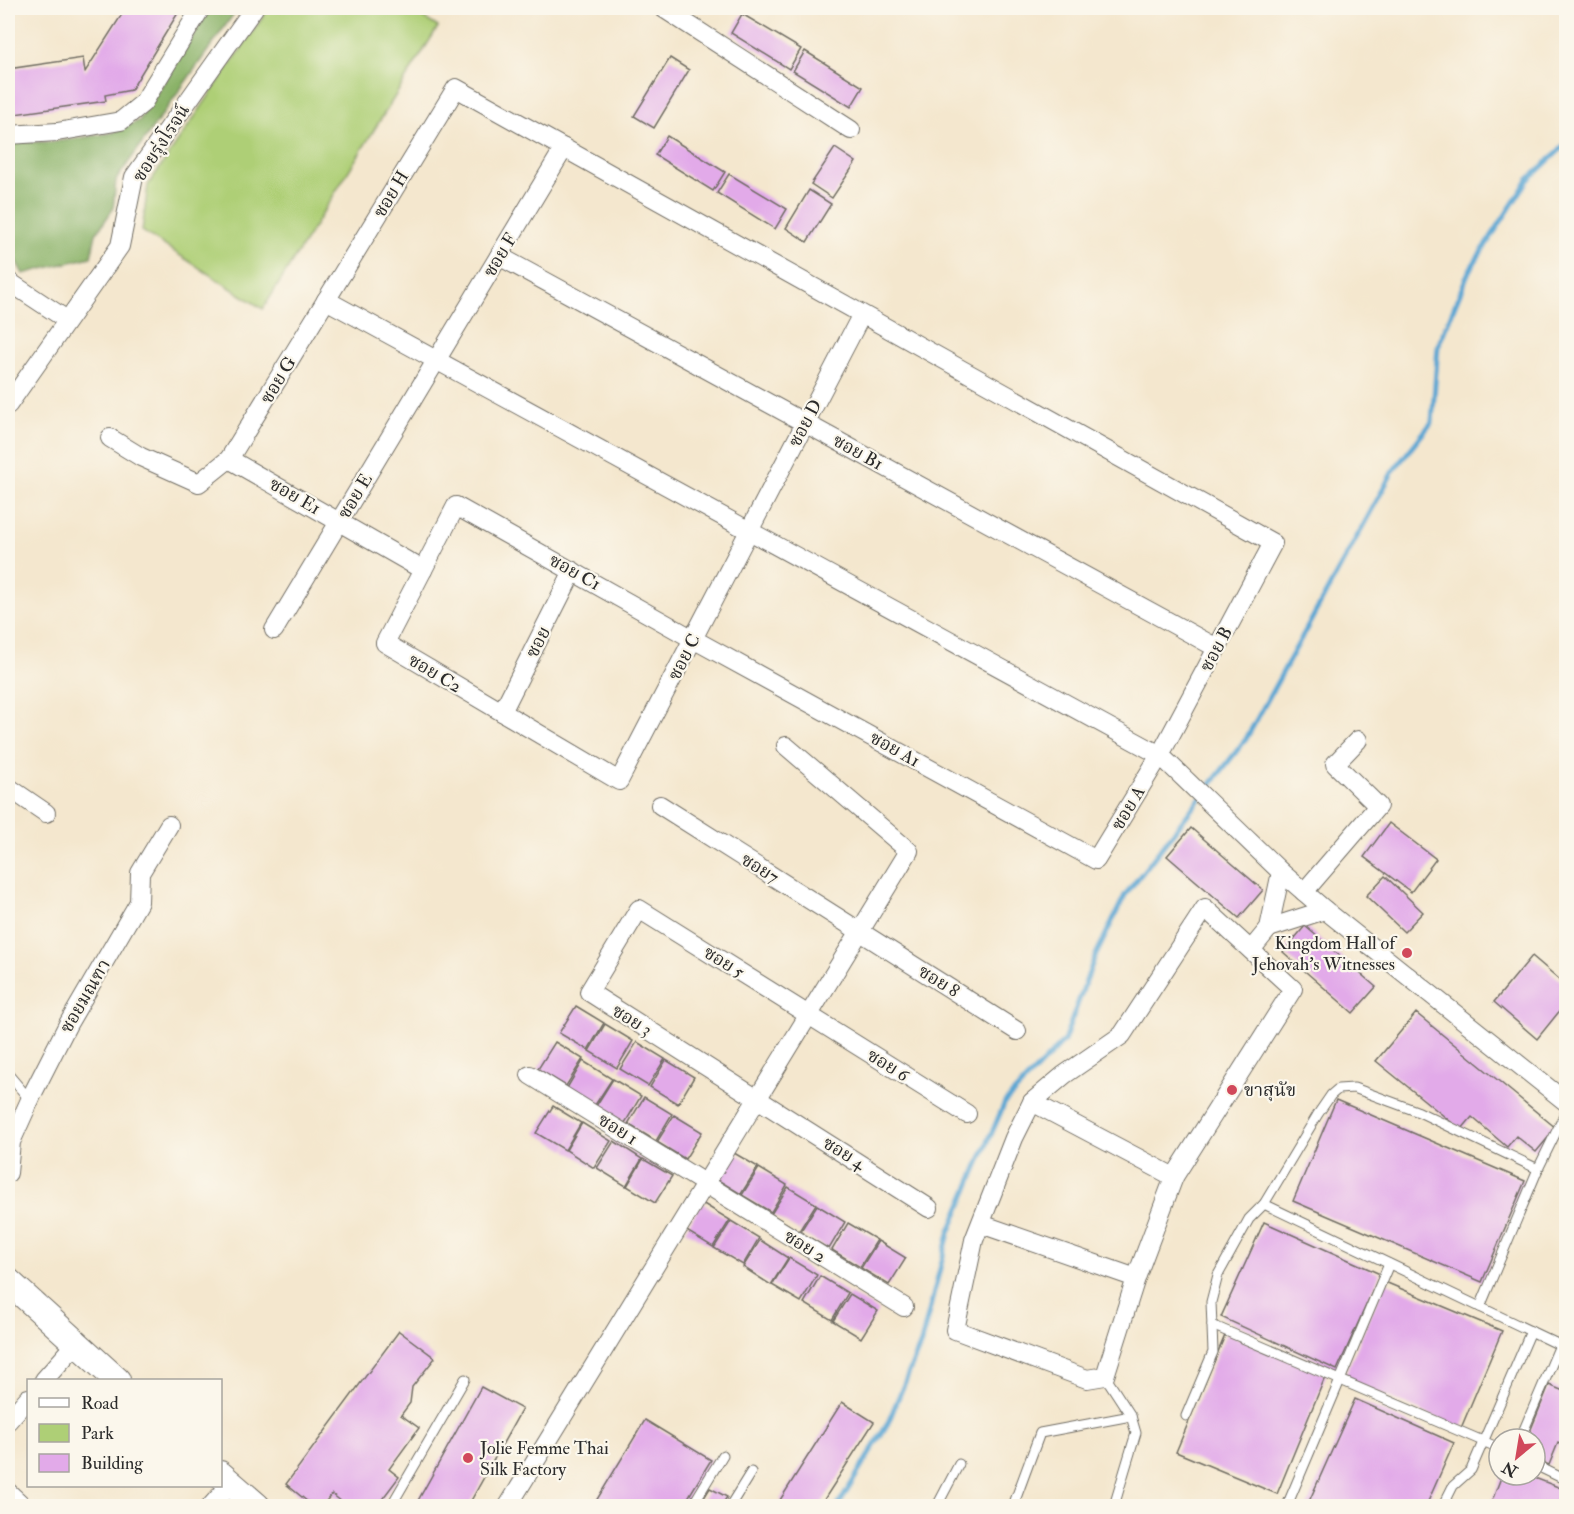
<svg xmlns="http://www.w3.org/2000/svg" width="1574" height="1514" font-family="'IM FELL Double Pica','Noto Serif Thai',serif">
<style>
.green{fill:#aecf76;stroke:#6c7d50;stroke-width:1.5}
.forest{fill:#8ab267;stroke:#5a6e49;stroke-width:1.5}
.lines{fill:none;stroke-linecap:round;stroke-linejoin:round}
.stream{stroke:#5aa6d3;stroke-width:5}
.building{fill:#e2aae9}
.lane-casing{stroke:#716d64;stroke-width:11}
.street-casing{stroke:#716d64;stroke-width:20}
.secondary-casing{stroke:#716d64;stroke-width:28}
.lane{stroke:#fff;stroke-width:9}
.street{stroke:#fff;stroke-width:18}
.secondary{stroke:#fff;stroke-width:26}
.poi-dot{fill:#d1495b;stroke:#fbf7ec;stroke-width:2}
.labels{text-anchor:middle;stroke-width:4.5;stroke-linejoin:round;paint-order:stroke}
.street-label{font-size:18px;fill:#2b2b2b;stroke:#fbf7ec}
.poi-label{font-size:18px;fill:#2b2b2b;stroke:#fbf7ec;text-anchor:start}
</style>
<rect width="100%" height="100%" fill="#fbf7ec"/>
<filter id="ink" filterUnits="userSpaceOnUse"><feTurbulence type="fractalNoise" baseFrequency=".0167" numOctaves="2"/><feDisplacementMap in="SourceGraphic" scale="12" xChannelSelector="R" yChannelSelector="G"/><feConvolveMatrix kernelMatrix="1 2 1 2 8 2 1 2 1" color-interpolation-filters="sRGB"/></filter>
<filter id="wash" filterUnits="userSpaceOnUse"><feTurbulence type="fractalNoise" baseFrequency=".008" numOctaves="4" result="noise"/><feDisplacementMap in="SourceGraphic" scale="24" xChannelSelector="R" yChannelSelector="G"/><feGaussianBlur stdDeviation="1.35" result="paint"/><feColorMatrix in="noise" values="0 0 0 0 0 0 0 0 0 0 0 0 0 0 0 0 0 1.4 0 .05"/><feComposite in="paint" operator="in"/></filter>
<g filter="url(#wash)">
<rect width="100%" height="100%" fill="#f4e7ce"/>
<path class="green" d="M 269,8 L 408,8 L 438,27 L 263,309 L 142,231 L 148,185 Z"/>
<path class="forest" d="M 211,8 L 238,8 L 116,180 L 113,209 L 96,234 L 91,257 L 23,274 L 8,246 L 8,142 L 53,142 L 112,133 L 139,121 Z"/>
<g class="lines">
<path class="stream" d="M 838,1506 L 888,1423 L 921,1343 L 949,1233 L 1005,1102 L 1064,1041 L 1094,959 L 1125,895 L 1246,739 L 1393,471 L 1432,422 L 1438,346 L 1469,271 L 1528,180 L 1566,144"/>
</g>
<g id="blocks">
<g class="building">
<path d="M 126,8 L 181,8 L 131,90 L 105,95 L 106,101 L 8,115 L 8,69 L 83,58 L 85,72 Z"/>
<path d="M 742,14 L 801,49 L 789,69 L 731,33 Z"/>
<path d="M 805,51 L 863,87 L 851,107 L 793,71 Z"/>
<path d="M 670,58 L 689,70 L 654,128 L 634,116 Z"/>
<path d="M 667,136 L 725,172 L 713,191 L 655,155 Z"/>
<path d="M 835,148 L 856,162 L 832,198 L 811,184 Z"/>
<path d="M 729,174 L 787,209 L 775,229 L 717,193 Z"/>
<path d="M 809,190 L 831,204 L 807,242 L 786,228 Z"/>
<path d="M 1389,823 L 1436,859 L 1411,892 L 1364,857 Z"/>
<path d="M 1191,828 L 1263,890 L 1239,918 L 1167,856 Z"/>
<path d="M 1385,876 L 1423,912 L 1404,932 L 1366,896 Z"/>
<path d="M 1305,926 L 1376,987 L 1353,1013 L 1283,952 Z"/>
<path d="M 1532,956 L 1566,985 L 1566,1003 L 1537,1039 L 1494,1002 Z"/>
<path d="M 576,1006 L 604,1023 L 588,1050 L 559,1033 Z"/>
<path d="M 1416,1013 L 1556,1128 L 1536,1152 L 1516,1136 L 1507,1147 L 1472,1117 L 1461,1130 L 1376,1061 Z"/>
<path d="M 605,1024 L 633,1041 L 617,1068 L 589,1051 Z"/>
<path d="M 555,1042 L 583,1059 L 566,1086 L 538,1069 Z"/>
<path d="M 637,1042 L 665,1059 L 648,1086 L 620,1069 Z"/>
<path d="M 666,1060 L 694,1077 L 678,1104 L 650,1087 Z"/>
<path d="M 583,1061 L 612,1079 L 595,1105 L 567,1088 Z"/>
<path d="M 613,1079 L 641,1096 L 625,1123 L 596,1106 Z"/>
<path d="M 644,1097 L 672,1114 L 656,1141 L 628,1124 Z"/>
<path d="M 1336,1100 L 1525,1181 L 1482,1282 L 1293,1201 Z"/>
<path d="M 553,1106 L 581,1123 L 565,1150 L 536,1133 Z"/>
<path d="M 674,1115 L 702,1132 L 685,1159 L 657,1142 Z"/>
<path d="M 582,1123 L 611,1141 L 594,1168 L 566,1150 Z"/>
<path d="M 614,1141 L 642,1159 L 626,1186 L 597,1168 Z"/>
<path d="M 729,1150 L 758,1167 L 741,1194 L 713,1177 Z"/>
<path d="M 643,1159 L 672,1176 L 655,1203 L 627,1186 Z"/>
<path d="M 759,1168 L 787,1185 L 771,1212 L 742,1195 Z"/>
<path d="M 788,1187 L 816,1204 L 799,1231 L 771,1214 Z"/>
<path d="M 702,1203 L 730,1220 L 713,1247 L 685,1230 Z"/>
<path d="M 817,1205 L 845,1222 L 829,1249 L 800,1232 Z"/>
<path d="M 731,1221 L 759,1238 L 743,1265 L 714,1248 Z"/>
<path d="M 1264,1222 L 1380,1274 L 1337,1370 L 1221,1317 Z"/>
<path d="M 848,1223 L 877,1240 L 860,1267 L 832,1250 Z"/>
<path d="M 760,1240 L 788,1258 L 771,1285 L 743,1267 Z"/>
<path d="M 878,1241 L 906,1258 L 889,1285 L 861,1268 Z"/>
<path d="M 789,1258 L 817,1275 L 801,1302 L 772,1285 Z"/>
<path d="M 820,1276 L 848,1293 L 832,1320 L 804,1303 Z"/>
<path d="M 1385,1282 L 1502,1331 L 1461,1428 L 1344,1378 Z"/>
<path d="M 850,1294 L 878,1311 L 861,1338 L 833,1321 Z"/>
<path d="M 399,1331 L 435,1358 L 412,1387 L 410,1403 L 401,1415 L 419,1428 L 389,1469 L 399,1477 L 377,1506 L 367,1506 L 363,1503 L 360,1506 L 347,1506 L 332,1494 L 322,1506 L 313,1506 L 286,1484 Z"/>
<path d="M 1226,1333 L 1326,1375 L 1277,1494 L 1176,1452 Z"/>
<path d="M 1549,1385 L 1566,1392 L 1566,1447 L 1558,1443 L 1549,1465 L 1535,1459 L 1535,1439 L 1527,1439 Z"/>
<path d="M 481,1387 L 522,1409 L 468,1506 L 415,1506 Z"/>
<path d="M 1355,1399 L 1454,1443 L 1426,1506 L 1307,1506 Z"/>
<path d="M 842,1402 L 874,1422 L 820,1506 L 791,1506 L 780,1500 Z"/>
<path d="M 645,1420 L 711,1460 L 683,1506 L 593,1506 Z"/>
<path d="M 1502,1475 L 1527,1475 L 1566,1490 L 1566,1506 L 1490,1506 Z"/>
<path d="M 710,1488 L 727,1497 L 721,1506 L 699,1506 Z"/>
</g>
</g>
</g>
<g filter="url(#ink)">
<use href="#blocks" fill-opacity="0" stroke="#716d64" stroke-width="1.5"/>
<g class="lines">
<defs>
<g id="lane">
<path d="M 8,1074 L 30,1100"/>
<path d="M 1264,1204 L 1566,1348"/>
<path d="M 1480,1307 L 1538,1169 L 1566,1112"/>
<path d="M 1212,1325 L 1499,1448"/>
<path d="M 1105,1376 L 1131,1416 L 1136,1433 L 1114,1506"/>
<path d="M 1186,1416 L 1213,1352 L 1211,1302 L 1218,1275 L 1249,1219 L 1264,1204 L 1318,1114 L 1331,1095 L 1338,1089 L 1354,1088 L 1419,1112 L 1538,1169"/>
<path d="M 1520,1439 L 1560,1345"/>
<path d="M 1535,1465 L 1566,1480"/>
<path d="M 1289,1501 L 1389,1264"/>
<path d="M 391,1506 L 465,1379"/>
<path d="M 692,1506 L 723,1455"/>
<path d="M 730,1506 L 751,1472"/>
<path d="M 937,1506 L 959,1464"/>
<path d="M 1013,1506 L 1040,1433 L 1131,1416"/>
<path d="M 1443,1506 L 1453,1486 L 1471,1470 L 1531,1331"/>
</g>
<g id="street">
<path d="M 663,8 L 851,130"/>
<path d="M 8,135 L 57,132 L 121,121 L 143,103 L 201,8"/>
<path d="M 499,256 L 1217,648"/>
<path d="M 8,281 L 67,320"/>
<path d="M 326,300 L 1160,755 L 1281,872 L 1325,910 L 1566,1102"/>
<path d="M 8,405 L 120,246 L 134,177 L 254,8"/>
<path d="M 110,438 L 141,457 L 199,483 L 229,459 L 456,88 L 1273,543 L 1160,755 L 1096,860 L 693,639 L 456,506 L 385,643 L 619,781 L 862,314"/>
<path d="M 229,459 L 423,570"/>
<path d="M 274,630 L 564,148"/>
<path d="M 502,712 L 573,571"/>
<path d="M 8,787 L 46,813"/>
<path d="M 660,805 L 1017,1031"/>
<path d="M 1304,892 L 1378,806 L 1335,764 L 1358,740"/>
<path d="M 1205,908 L 1293,989 L 1174,1177 L 1136,1278 L 1105,1376 L 1087,1379 L 955,1330 L 974,1240 L 1014,1138 L 1032,1102 L 1064,1075 L 1122,1035 Z"/>
<path d="M 1269,928 L 1325,910"/>
<path d="M 1251,950 L 1269,928 L 1281,872"/>
<path d="M 530,1075 L 904,1307"/>
<path d="M 1032,1102 L 1174,1177"/>
<path d="M 8,1173 L 11,1142 L 34,1091 L 68,1024 L 139,902 L 140,873 L 169,825"/>
<path d="M 929,1208 L 589,992 L 639,909 L 967,1114"/>
<path d="M 981,1224 L 1136,1278"/>
<path d="M 44,1380 L 76,1344"/>
<path d="M 8,1421 L 28,1398"/>
<path d="M 8,1492 L 23,1506"/>
<path d="M 211,1506 L 231,1484"/>
<path d="M 508,1506 L 909,851 L 786,746"/>
</g>
<g id="secondary">
<path d="M 8,1281 L 117,1380"/>
<path d="M 220,1474 L 257,1506"/>
</g>
</defs>
<use href="#lane" class="lane-casing"/>
<use href="#street" class="street-casing"/>
<use href="#secondary" class="secondary-casing"/>
<use href="#lane" class="lane"/>
<use href="#street" class="street"/>
<use href="#secondary" class="secondary"/>
</g>
</g>
<g class="poi-dot">
<circle cx="1407" cy="953" r="6"/>
<circle cx="1232" cy="1090" r="6"/>
<circle cx="468" cy="1458" r="6"/>
</g>
<g class="labels">
<g class="street-label">
<text transform="translate(161 143) rotate(-57)" y="6">ซอยรุ่งโรจน์</text>
<text transform="translate(391 194) rotate(-59)" y="6">ซอย H</text>
<text transform="translate(500 255) rotate(-59)" y="6">ซอย F</text>
<text transform="translate(278 380) rotate(-59)" y="6">ซอย G</text>
<text transform="translate(805 423) rotate(-62)" y="6">ซอย D</text>
<text transform="translate(858 452) rotate(29)" y="6">ซอย B1</text>
<text transform="translate(295 496) rotate(30)" y="6">ซอย E1</text>
<text transform="translate(355 496) rotate(-59)" y="6">ซอย E</text>
<text transform="translate(575 572) rotate(29)" y="6">ซอย C1</text>
<text transform="translate(538 642) rotate(-63)" y="6">ซอย</text>
<text transform="translate(1216 649) rotate(-62)" y="6">ซอย B</text>
<text transform="translate(684 657) rotate(-63)" y="6">ซอย C</text>
<text transform="translate(435 673) rotate(31)" y="6">ซอย C2</text>
<text transform="translate(895 749) rotate(29)" y="6">ซอย A1</text>
<text transform="translate(1128 808) rotate(-59)" y="6">ซอย A</text>
<text transform="translate(760 868) rotate(32)" y="6">ซอย7</text>
<text transform="translate(724 962) rotate(32)" y="6">ซอย 5</text>
<text transform="translate(939 981) rotate(32)" y="6">ซอย 8</text>
<text transform="translate(85 996) rotate(-60)" y="6">ซอยมณฑา</text>
<text transform="translate(632 1020) rotate(32)" y="6">ซอย 3</text>
<text transform="translate(888 1065) rotate(32)" y="6">ซอย 6</text>
<text transform="translate(618 1129) rotate(32)" y="6">ซอย 1</text>
<text transform="translate(844 1153) rotate(32)" y="6">ซอย 4</text>
<text transform="translate(805 1246) rotate(32)" y="6">ซอย 2</text>
</g>
<g class="poi-label">
<text x="1395" y="949" text-anchor="end">Kingdom Hall of<tspan x="1395" dy="21">Jehovah's Witnesses</tspan></text>
<text x="1244" y="1096">ขาสุนัข</text>
<text x="480" y="1454">Jolie Femme Thai<tspan x="480" dy="21">Silk Factory</tspan></text>
</g>
</g>
<rect width="1574" height="1514" fill="none" stroke="#fbf7ec" stroke-width="30"/>
<rect x="27" y="1379" width="195" height="108" fill="#fbf7ec" stroke="#a8a59f" stroke-width="1.5"/>
<rect x="39" y="1398" width="30" height="9" fill="#ffffff" stroke="#a8a59f" stroke-width="1.5"/>
<text x="81" y="1409" font-size="18" fill="#2b2b2b">Road</text>
<rect x="39" y="1424" width="30" height="18" fill="#aecf76" stroke="#a8a59f" stroke-width="1.5"/>
<text x="81" y="1439" font-size="18" fill="#2b2b2b">Park</text>
<rect x="39" y="1454" width="30" height="18" fill="#e2aae9" stroke="#a8a59f" stroke-width="1.5"/>
<text x="81" y="1469" font-size="18" fill="#2b2b2b">Building</text>
<g transform="translate(1517 1457) rotate(210)"><circle r="28" fill="#fbf7ec" stroke="#a8a59f" stroke-width="1.5"/>
<path d="M0-4.5L10 22L0 15L-10 22Z" fill="#d1495b"/>
<text y="-9" font-size="16" font-weight="bold" text-anchor="middle" fill="#2b2b2b">N</text>
</g>
</svg>
